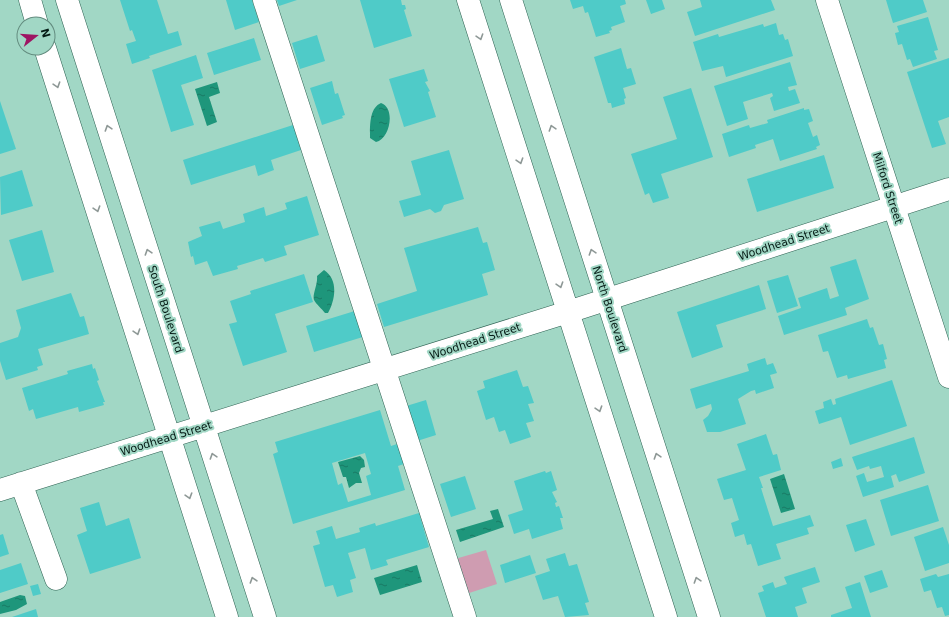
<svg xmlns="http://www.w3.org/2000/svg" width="949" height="617" viewBox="0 0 949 617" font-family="'DejaVu Sans',sans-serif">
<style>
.grass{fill:#cf9cb1}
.water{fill:url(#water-ripples)}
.building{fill:#4fcbc8;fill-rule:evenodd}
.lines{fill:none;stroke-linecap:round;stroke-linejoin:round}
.minor-casing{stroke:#2d6152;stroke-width:23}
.minor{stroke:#fff;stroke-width:22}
.oneway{stroke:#8e9896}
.labels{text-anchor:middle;stroke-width:4;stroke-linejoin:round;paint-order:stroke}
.street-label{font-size:11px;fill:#051b15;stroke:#a1d7c5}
</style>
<defs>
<pattern id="water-ripples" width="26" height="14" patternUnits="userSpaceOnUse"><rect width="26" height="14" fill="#1e967b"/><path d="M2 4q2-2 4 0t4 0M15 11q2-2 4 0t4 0" fill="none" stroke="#187a64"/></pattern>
</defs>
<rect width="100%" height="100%" fill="#a1d7c5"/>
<path class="grass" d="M486,550L497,584L466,594L455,559Z"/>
<path class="water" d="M217,82L220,93L209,97L217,122L207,126L195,89Z
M381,103C396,108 390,139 376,142L370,138C370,127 369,108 381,103Z
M324,270C339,280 335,300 328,313H325C322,309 316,304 314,300C312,295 318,284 317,276Z
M360,456L364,460L365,467L361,468L359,473L362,483H356L349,488L346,477H343L338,462Z
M784,474L795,509L781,513L770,479Z
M498,509L504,527L460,542L456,530L493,519L490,511Z
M417,565L422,582L380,595L374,578Z
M20,595L25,596L27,604L16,610L0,614V602Z"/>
<path class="building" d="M120,0H157L168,34L178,31L182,45L149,56L150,58L132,64L126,44L136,41L132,30L130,31Z
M226,0H252L259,22L235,30Z
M277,0H297L279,6Z
M360,0H401L402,5H405L406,9L404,10L412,36L374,48Z
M570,0H625L626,4L620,6L625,22L611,27L612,30L609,31L610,33L596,37L588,12L585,13L583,6L573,9Z
M646,0H662L665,9L651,14Z
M700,0H771L775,10L695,36L687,12L702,7Z
M886,0H923L927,12L893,23Z
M928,17L938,50L934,51L937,59L913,67L910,59L907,60L902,44L898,45L895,33L899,32L897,26Z
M776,23L779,35L783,34L785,40L788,39L793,56L726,77L723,66L702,71L693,42L718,34L719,37L763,24L764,27Z
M317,35L325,61L300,69L292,43Z
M254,38L261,60L214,75L207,53Z
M621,48L627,69L631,68L636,84L623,88L626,98L624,99L625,104L612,108L611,103H608L594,57Z
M196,55L203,78L181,85L194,125L171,132L152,70Z
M949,58V117L938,121L946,144L932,148L907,72Z
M790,62L797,85L788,87L789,91L795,89L800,103L774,111L770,98L773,96L772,93L743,102L748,119L727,126L714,86Z
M424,69L428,81L425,82L430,91L428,92L436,117L404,127L389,79Z
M332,81L335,94L338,93L345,115L342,116L343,118L322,125L310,88Z
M691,88L713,157L661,174L669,198L653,203L649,193L645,195L631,154L677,139L663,97Z
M0,101L16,149L0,154Z
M804,108V110L809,109L813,121L808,123L813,137L817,135L820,145L816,147L817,149L780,161L773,139L755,145L756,148L729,157L722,134L749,125L750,128L768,123L767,120Z
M293,125L301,150L271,160L274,170L258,176L255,165L191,185L183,160Z
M449,150L464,199L444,205L441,211L435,213L430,209L404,217L399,201L421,195L411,161Z
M824,155L834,188L757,212L747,179Z
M22,170L33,206L1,215L0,177Z
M307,196L319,235L284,246L287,255L265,262L263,258L237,266L238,269L213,276L207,261L195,265L193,256L191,257L188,242L202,236L199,227L220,221L223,229L245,222L243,214L264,207L266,216L287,209L285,203Z
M478,227L483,243L487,242L495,270L482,274L488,295L384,327L377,304L417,291L404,248Z
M42,230L54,272L22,281L9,240Z
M856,259L869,299L845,308L847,315L784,335L778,316L801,308L798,298L827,288L830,299L839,296L830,267Z
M304,274L313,302L275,314L287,352L243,366L229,324L237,322L230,301L251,294L250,291Z
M788,275L798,306L777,313L767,281Z
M759,285L766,309L716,325L723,347L692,358L677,312Z
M71,293L80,317L84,316L89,334L38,349L43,365L37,367L38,370L6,380L0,361V343L18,337L21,328L16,310Z
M358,310L366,336L314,352L306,326Z
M867,319L870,328L873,327L879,345L883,344L887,359L884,360L886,368L848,379L847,375L837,378L828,351L823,352L818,335Z
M765,358L767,365L773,363L777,373L770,375L774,388L756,394L755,390L751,391L738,399L746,424L720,432H707L703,420L708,416L712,409L711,404L696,409L690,389L749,371L747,364Z
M92,364L93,369L95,368L99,380L97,381L105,402H103L104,405L79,412L78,407L36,419L33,409L29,411L22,388L68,374L67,371Z
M517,370L523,387L528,386L534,403L528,404L534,421L526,423L531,437L510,444L505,430L499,432L494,417L486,420L477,391L485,388L483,381Z
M892,380L907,426L850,445L841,417L819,424L815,411L824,408L823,402L831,399L833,405L836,404L835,399Z
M426,400L436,435L417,441L403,407Z
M380,410L391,446L397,444L404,464L398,466L405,490L293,524L273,454L278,452L275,442ZM365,453L371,474L366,476L371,495L348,502L342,483L338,485L332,463Z
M766,434L773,455L777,454L781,470L759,477L763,488H761L773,526L810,515L814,526L807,528L809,534L776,544L781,559L758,566L751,544L747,545L744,534L735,537L731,523L739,520L732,498L724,500L717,479L746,470L737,444Z
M914,437L925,473L899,482L896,474L891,476L894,487L863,497L856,476L864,473L867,482L884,477L881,466L870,469L869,466L857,470L852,457Z
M841,458L843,466L833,469L831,462Z
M545,471L546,473L551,471L557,490L552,492L557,502L555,503L556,507L559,506L563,518H560L563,529L532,539L529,529L514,534L508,515L523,510L514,481Z
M465,476L476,509L451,517L440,484Z
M928,485L939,521L891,536L880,500Z
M99,502L106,526L129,518L141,558L90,574L77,535L87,531L80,508Z
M419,513L429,547L386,560L388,565L371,570L365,548L348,553L356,578L350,580L353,592L337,597L333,585L325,587L313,546L320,544L316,531L332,526L336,539L360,532L359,528L375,523L376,526Z
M866,519L875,545L855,552L846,525Z
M943,527L949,545V563L925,571L914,537Z
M3,534L9,554L0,557V535Z
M565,553L569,566L577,564L589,602L585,603L589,615L565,617L558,596L543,600L535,576L550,571L546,559Z
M530,555L536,573L505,583L500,565Z
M21,563L28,584L0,593V570Z
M815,567L820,582L802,588L807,603L795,607L798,617H766L758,593L764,591L762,586L773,582L775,588L787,584L784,577Z
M882,570L888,587L870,593L864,576Z
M936,574L938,577L949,574V615L945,616L942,607L937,608L931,590L924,592L920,579Z
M860,582L871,617H831V615L852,608L845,587Z
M38,584L41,594L33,596L30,586Z
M36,609L38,617H12Z"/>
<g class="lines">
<defs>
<path id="minor" d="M30,0L37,24
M67,0L265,617
M264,0L465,617
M468,0L666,617
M511,0L709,617
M827,0L949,377
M45,48L227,617
M21,483L56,579
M0,490L568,312L949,189"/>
</defs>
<use href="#minor" class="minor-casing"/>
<use href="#minor" class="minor"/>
</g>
<defs><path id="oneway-chevron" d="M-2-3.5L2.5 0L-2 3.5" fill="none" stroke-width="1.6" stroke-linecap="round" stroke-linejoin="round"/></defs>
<g class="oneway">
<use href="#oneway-chevron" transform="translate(480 37) rotate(72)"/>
<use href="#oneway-chevron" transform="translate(57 85) rotate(72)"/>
<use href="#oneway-chevron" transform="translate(108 128) rotate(-108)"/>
<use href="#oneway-chevron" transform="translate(552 128) rotate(-108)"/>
<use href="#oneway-chevron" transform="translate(520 161) rotate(72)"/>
<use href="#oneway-chevron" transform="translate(97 209) rotate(72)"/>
<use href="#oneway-chevron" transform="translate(148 252) rotate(-108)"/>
<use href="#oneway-chevron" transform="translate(592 252) rotate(-108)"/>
<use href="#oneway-chevron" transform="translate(560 285) rotate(72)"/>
<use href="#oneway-chevron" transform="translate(137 332) rotate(72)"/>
<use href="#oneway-chevron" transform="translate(599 409) rotate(72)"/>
<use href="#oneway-chevron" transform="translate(213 456) rotate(-108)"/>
<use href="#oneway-chevron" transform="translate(657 456) rotate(-108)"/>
<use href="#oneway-chevron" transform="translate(189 496) rotate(73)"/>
<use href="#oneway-chevron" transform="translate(253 580) rotate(-108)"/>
<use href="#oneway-chevron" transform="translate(697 580) rotate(-108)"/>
</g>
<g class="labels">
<g class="street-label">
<text transform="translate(888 188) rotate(72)" y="4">Milford Street</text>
<text transform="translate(784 242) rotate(-18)" y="4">Woodhead Street</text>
<text transform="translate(166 309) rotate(72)" y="4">South Boulevard</text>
<text transform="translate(610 309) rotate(72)" y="4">North Boulevard</text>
<text transform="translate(475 341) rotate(-18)" y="4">Woodhead Street</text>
<text transform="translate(166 438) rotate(-17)" y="4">Woodhead Street</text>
</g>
</g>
<g transform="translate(36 36) rotate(73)"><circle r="19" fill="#a1d7c5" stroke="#638c7f"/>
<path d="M0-3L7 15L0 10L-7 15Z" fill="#9e1563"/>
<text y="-6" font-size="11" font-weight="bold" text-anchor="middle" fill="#051b15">N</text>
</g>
</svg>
